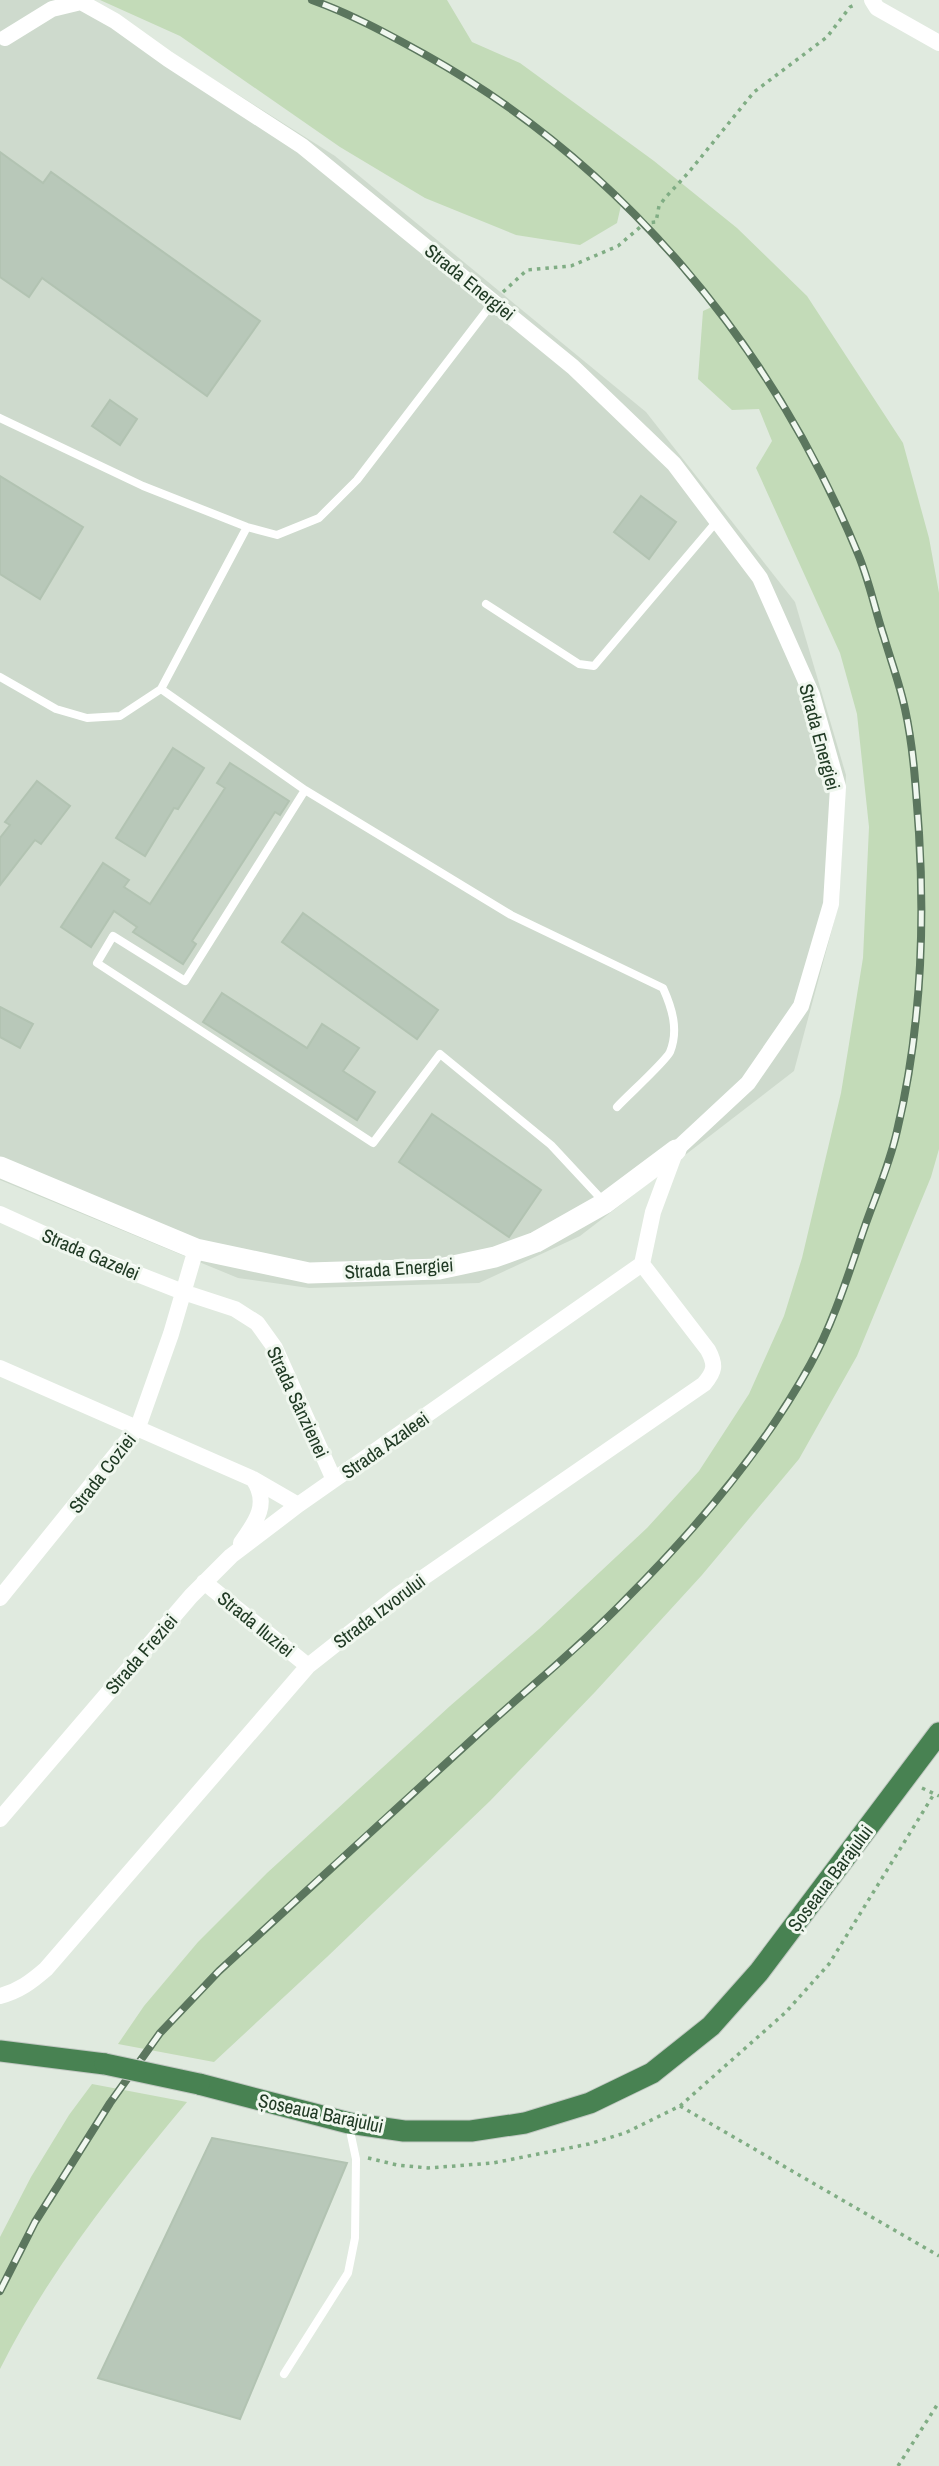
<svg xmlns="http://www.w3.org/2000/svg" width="939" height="2466" viewBox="0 0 939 2466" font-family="'Archivo Narrow',sans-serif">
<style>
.built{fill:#cedacd}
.green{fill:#c3dbb8}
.building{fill:#b8c8b9;stroke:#b2c3b2;stroke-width:2}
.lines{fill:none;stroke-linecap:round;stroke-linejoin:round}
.trunk-casing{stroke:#c1c8c2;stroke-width:23}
.path{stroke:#80ad84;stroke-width:3.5;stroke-dasharray:3.5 5;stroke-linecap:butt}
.service{stroke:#fff;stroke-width:8}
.minor{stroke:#fff;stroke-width:16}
.tertiary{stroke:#fff;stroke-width:21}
.trunk{stroke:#488252;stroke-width:21}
.rail-casing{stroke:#5b765e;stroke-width:8}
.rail{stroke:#f0f7ef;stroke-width:5;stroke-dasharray:16;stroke-linecap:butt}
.trunk-bridge-casing{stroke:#c1c8c2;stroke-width:23;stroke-linecap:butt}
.trunk-bridge{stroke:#488252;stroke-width:21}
.labels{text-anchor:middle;stroke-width:6;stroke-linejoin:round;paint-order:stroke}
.street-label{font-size:19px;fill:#203a24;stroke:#f0f7ef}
</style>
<rect width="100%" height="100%" fill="#e0eadf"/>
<path class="built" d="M0,0H88L335,156L646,412L795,602L846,775L839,903L794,1071L580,1236L479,1283L309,1288L238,1278L0,1180Z"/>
<path class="green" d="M100,0H447L472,42L520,63L654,161L737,228L807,296L903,443L929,538L939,593V1149L931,1177L857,1356L799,1459L702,1575L595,1692L490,1801L327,1957L214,2062L118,2044L144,2006L198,1942L267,1873L450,1706L539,1629L647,1528L699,1471L749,1394L784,1316L802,1258L841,1093L863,958L869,827L857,714L840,653L756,468L772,441L759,409L732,410L698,379L703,311L714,306L645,223L622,201L617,223L580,245L516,235L425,198L340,147L180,36Z
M92,2084L187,2102C117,2186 49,2271 0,2369V2237L31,2177L69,2115Z"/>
<path class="building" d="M0,152L43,183L51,172L260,321L207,396L42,278L29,297L0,277Z
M110,400L137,419L120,445L92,426Z
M0,476L83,527L40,599L0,574Z
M641,496L676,522L649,559L614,532Z
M173,748L204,768L178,809L174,808L145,856L116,838Z
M230,763L289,801L280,815L275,812L192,941L196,944L183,964L133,932L137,927L114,911L91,947L61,927L103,863L129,880L124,887L150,904L225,788L217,783Z
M37,781L70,806L41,844L35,840L0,885V838L10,825L5,822Z
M303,913L438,1010L417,1039L282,942Z
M222,993L307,1048L322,1024L359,1048L343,1071L375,1092L357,1120L203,1022Z
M0,1007L33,1024L20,1048L0,1037Z
M432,1114L541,1190L509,1237L399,1162Z
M212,2138L347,2163L240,2419L98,2378Z"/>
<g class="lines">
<defs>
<path id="trunk" d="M0,2051L105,2064
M199,2084L349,2123L404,2131H471L525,2123L590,2103L652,2073L711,2026L759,1972L939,1733"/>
</defs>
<use href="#trunk" class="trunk-casing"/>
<path class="path" d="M503,292L527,270L571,266L618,246L645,223L656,222L659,206L665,198L689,172L754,92L827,37L850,7L857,4
M922,1788L939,1796
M680,2106L939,2256
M368,2158L397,2165L428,2168L493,2163L589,2144L625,2133L680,2106L786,2012L829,1964L934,1794
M898,2466L939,2402"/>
<path class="service" d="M0,418L143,486L247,527L277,535L319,518L357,480L494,301
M486,604L579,664L594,666L717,521
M0,677L56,709L87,718L120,716L161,689L305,790L185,981L113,936L97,963L373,1143L440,1054L551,1145L605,1203
M161,689L247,527
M305,790L511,915L663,988C672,1008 679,1030 670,1052C665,1062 627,1096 617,1107
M284,2374L348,2273L355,2238L356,2159L349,2126"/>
<path class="minor" d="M872,0L877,8L939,43
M0,1214L99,1259L183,1292L235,1309L257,1323L275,1348L334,1480
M0,1368L253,1479L298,1505
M241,1543C256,1522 270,1503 253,1479
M204,1582L308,1666
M0,1598L138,1427L171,1334L196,1249
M0,1819L191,1596L231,1556L298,1505L642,1264L653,1212L676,1150L748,1083L801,1006L831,904L838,787L812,695L760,578L674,464L573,367L302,146L168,59L115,21L81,2L52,9L5,38
M0,1996C19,1991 31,1982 46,1969L308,1666L398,1595L704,1384C715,1371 716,1365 708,1350L642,1264"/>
<path class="tertiary" d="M0,1167L196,1249L309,1273L439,1269L495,1257L536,1242L605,1203L676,1150"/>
<use href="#trunk" class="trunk"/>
<defs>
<path id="rail" d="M0,2291L35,2222L110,2103L160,2033L219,1971C305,1892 391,1813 477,1735C526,1690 579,1648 625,1600C695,1530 762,1452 810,1365C834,1322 849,1272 865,1226C876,1195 890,1163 897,1131C920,1035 925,932 919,833C916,792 914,750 905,709C900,685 891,661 884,637C875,610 869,580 858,554C772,345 622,164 424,54C388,34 351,14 312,0"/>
</defs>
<use href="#rail" class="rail-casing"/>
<use href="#rail" class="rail"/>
<defs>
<path id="trunk-bridge" d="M105,2064L199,2084"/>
</defs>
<use href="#trunk-bridge" class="trunk-bridge-casing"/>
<use href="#trunk-bridge" class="trunk-bridge"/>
</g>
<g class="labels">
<g class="street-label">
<text transform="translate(470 282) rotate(39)" y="7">Strada Energiei</text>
<text transform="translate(820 737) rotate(75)" y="7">Strada Energiei</text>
<text transform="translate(91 1254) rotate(23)" y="7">Strada Gazelei</text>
<text transform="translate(399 1268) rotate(-4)" y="7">Strada Energiei</text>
<text transform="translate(298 1402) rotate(65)" y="7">Strada Sânzienei</text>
<text transform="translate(385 1445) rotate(-35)" y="7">Strada Azaleei</text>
<text transform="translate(102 1473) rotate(-52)" y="7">Strada Coziei</text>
<text transform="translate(379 1611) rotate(-37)" y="7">Strada Izvorului</text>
<text transform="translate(256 1624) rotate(39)" y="7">Strada Iluziei</text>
<text transform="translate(141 1654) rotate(-49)" y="7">Strada Freziei</text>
<text transform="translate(830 1878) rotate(-53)" y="7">Șoseaua Barajului</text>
<text transform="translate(321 2113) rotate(12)" y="7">Șoseaua Barajului</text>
</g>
</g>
</svg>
